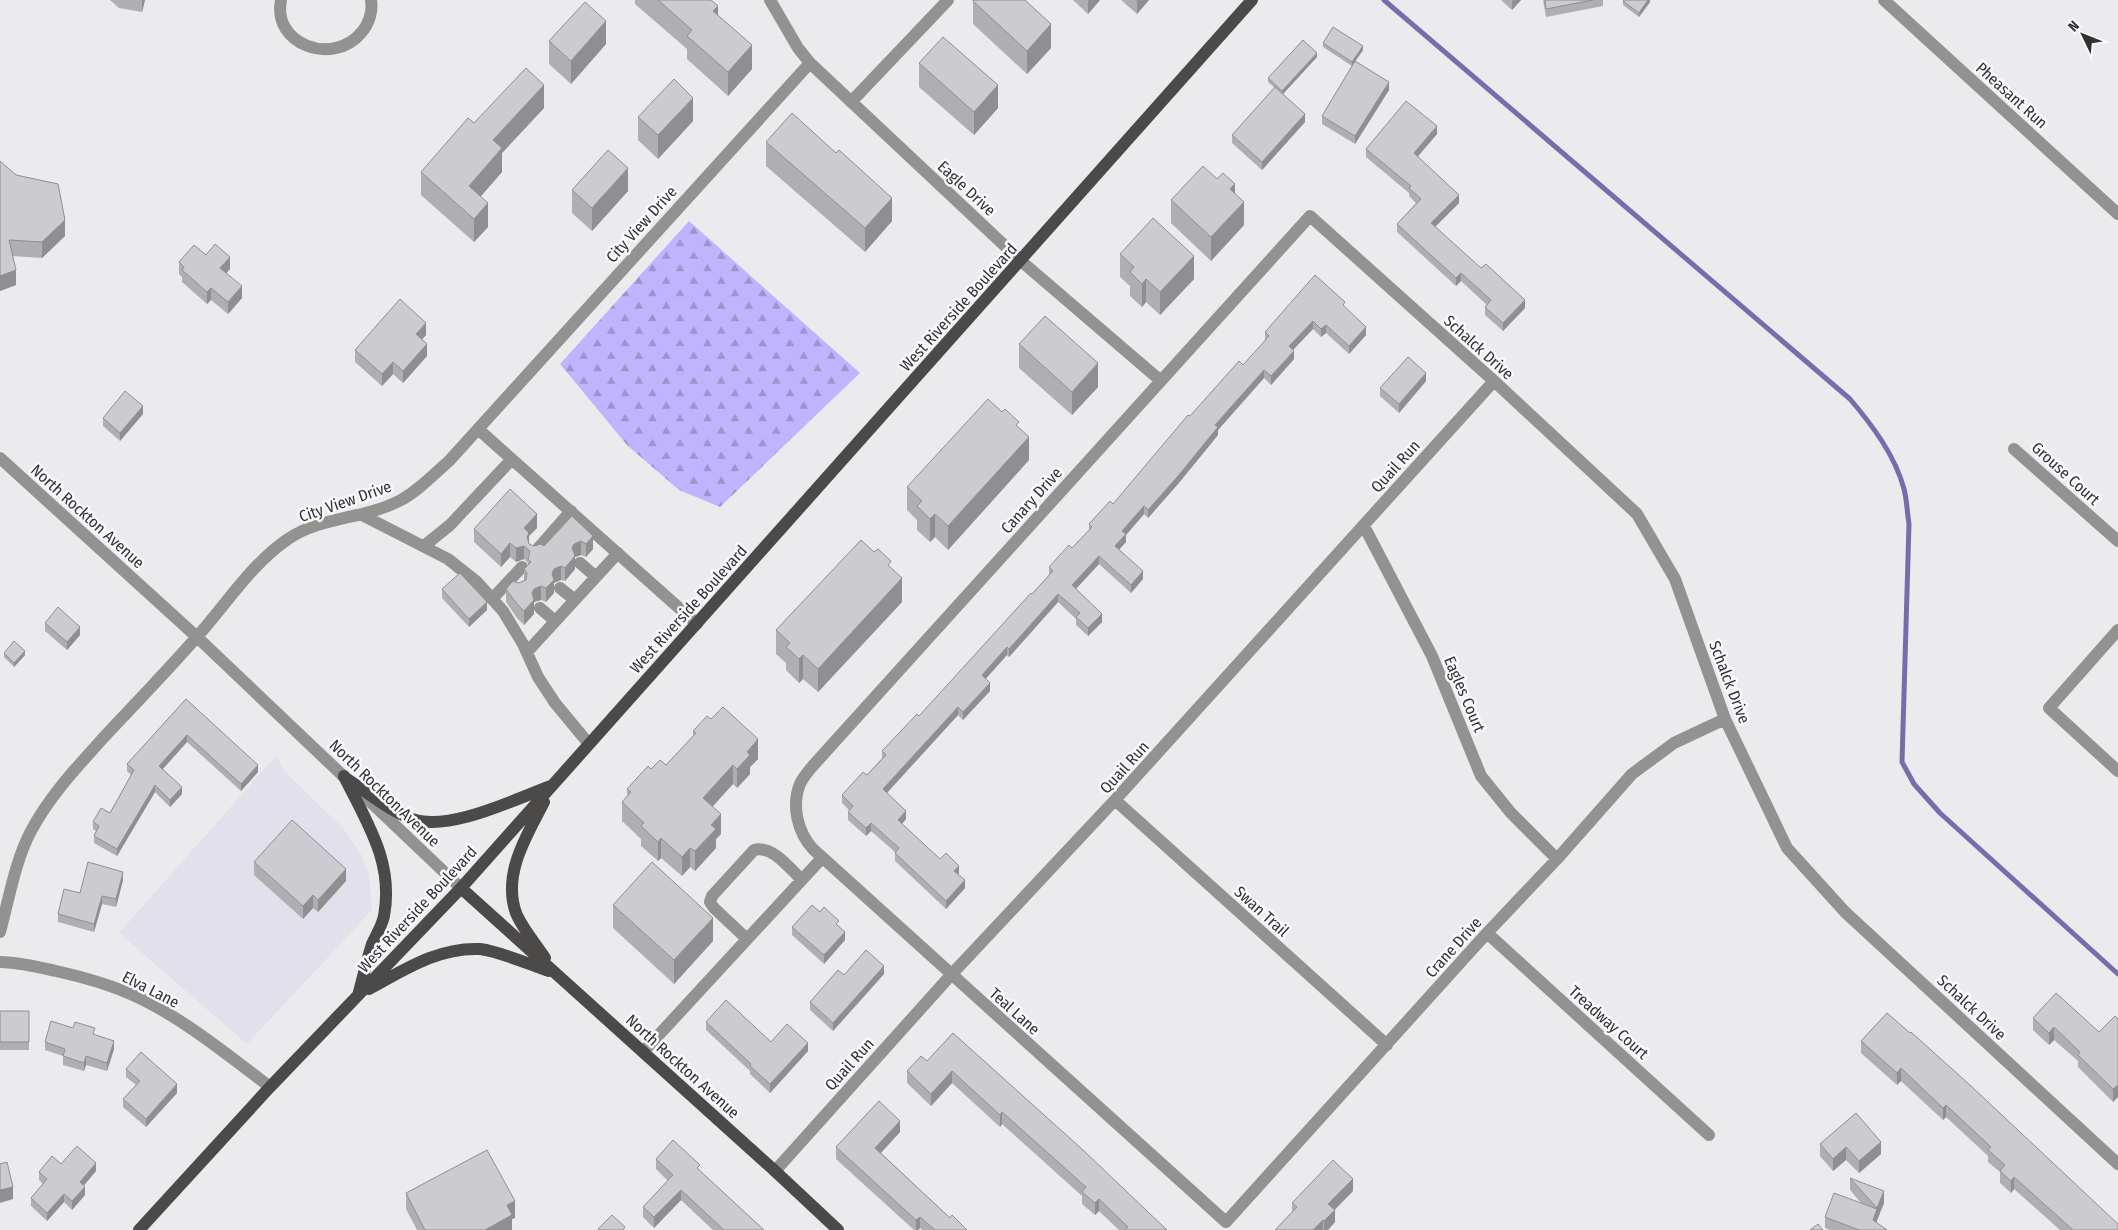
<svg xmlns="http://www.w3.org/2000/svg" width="2118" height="1230" viewBox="0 0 2118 1230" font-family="'Fira Sans Condensed',sans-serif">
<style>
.built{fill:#e1e0eb}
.forest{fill:url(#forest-firs)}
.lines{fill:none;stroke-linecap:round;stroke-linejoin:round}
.stream{stroke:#796caa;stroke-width:5}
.minor{stroke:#929291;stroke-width:12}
.major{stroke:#4b4a48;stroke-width:12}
.wall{fill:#afafb2}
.shaded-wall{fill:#8f8e91}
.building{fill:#cccbcf;stroke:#8f8e91}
.labels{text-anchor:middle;stroke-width:5;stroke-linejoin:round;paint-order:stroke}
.street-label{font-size:16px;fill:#323233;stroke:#f9f8fc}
</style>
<defs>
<pattern id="forest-firs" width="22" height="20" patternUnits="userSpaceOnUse" patternTransform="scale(1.25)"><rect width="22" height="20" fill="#c1b4fe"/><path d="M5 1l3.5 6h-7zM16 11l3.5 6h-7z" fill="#9d93ce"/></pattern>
</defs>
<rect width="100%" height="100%" fill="#ebebee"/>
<path class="built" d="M276,756L285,772L343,828L361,854L369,876L372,910L247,1044L119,933Z"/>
<path class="forest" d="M689,221L860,373L720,507L679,490L627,445L560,364Z"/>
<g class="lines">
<path class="stream" d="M1384,0L1850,399C1872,425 1895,455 1904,489C1907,500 1907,512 1909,524L1902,762L1914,784L1940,813L2118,974"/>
<path class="minor" d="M281,0C272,45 333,66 361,33C369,24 373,11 371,0
M770,0L798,48L810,63L1021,261L1161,381
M1884,0L2118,214
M851,102L948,0
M478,429L697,624
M2014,449L2118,541
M0,458L197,637L461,888
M362,515L448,559L477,582L503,611L523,644L538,677L555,703L589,744
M1364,526L1432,656L1481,776L1511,813L1557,859
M424,546L450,525L512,459
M535,552L571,511
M580,563L596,577
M560,588L575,600
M492,599L522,567
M540,608L555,621
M2118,630L2049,708L2118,771
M527,652L618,553
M1725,719L1674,743L1632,774L1557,859L1487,933L1226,1222L813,849C798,833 791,806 800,784C804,775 812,767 819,759L1310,216L1494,381L1637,514L1675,579L1725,719L1787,848L1845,912L2118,1164
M1115,800L1387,1045
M0,932C9,899 15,861 31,831C50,795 78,766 105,736C135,704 166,672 195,639C226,605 250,565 288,539C320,517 364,519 399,501C417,492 433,475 449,461L810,63
M1487,933L1709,1135
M747,939L714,908L710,902L712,896L754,850C773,845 789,868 802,880
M0,962C19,962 37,967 56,971C83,977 108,984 133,995C180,1016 228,1055 270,1087
M643,1052L822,858
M775,1171L951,975L1115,800L1494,381"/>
<path class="major" d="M344,776C367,823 394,862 384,916C382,926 376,935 372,944C367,960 363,977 359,992
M344,777C366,791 388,810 412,819C450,832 515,799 551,786
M544,802C527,835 502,874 516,913C522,928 536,944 545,958
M461,888L775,1171L838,1230
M369,989C404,970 438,947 480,949C499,951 530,965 549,971
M139,1230L270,1087L461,888L1252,0"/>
</g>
<path class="wall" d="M110,0H145L142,12L119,8Z
M635,0H711L718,15L752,69L728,96L687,59V49L635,4Z
M1073,0H1100L1088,14Z
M1121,0H1149L1137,14Z
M1501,0H1521L1512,10Z
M1543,0H1603V6L1546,17Z
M1650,0V2L1639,17L1623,5V1Z
M973,1L1051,48L1027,74L973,24Z
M549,41L606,44L571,84L549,64Z
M1323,43L1363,50L1355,61L1389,90L1355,144L1322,124V116L1352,66L1323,47Z
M1317,57L1283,94L1305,122L1262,170L1232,143V135L1275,88L1268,82V78Z
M919,63L998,108L974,135L919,87Z
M544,108L502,153V172L480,197L488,227L474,242L421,195V172L474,123Z
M638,117L693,121L658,159L638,140Z
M1437,134L1418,156L1459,203L1435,227L1525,308L1503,331L1485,315V307L1487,305L1461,281L1456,286L1397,232V224L1416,203L1409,196V193L1366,157V149Z
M766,142L892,221L865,252L766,166Z
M0,161L65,236L42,258L12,256L16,285L0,291Z
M1217,179L1235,193L1244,225L1211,261L1171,223V200Z
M572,190L628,191L592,231L572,213Z
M1120,254L1194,279L1160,315L1146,302L1142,307L1130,296V286L1120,277Z
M206,255L230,269L226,273L242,298L228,314L211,300L207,304L182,282V277L179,274V262Z
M1345,308L1366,335L1349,354L1326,333L1321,337L1313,329L1293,350L1294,359L1271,385L1264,378L1218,430V435L1178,484L1148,518L1144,514L1126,535V542L1119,549L1143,579L1131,593L1099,564L1076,589L1102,622L1088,636L1076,625V619L1058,602L1009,657L1007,655L986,678L990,691L963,720L958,715L887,793L906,819L902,824L940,859L959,874H958L965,888L946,909L895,861V852L871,831L866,836L848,820V812L849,810L842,803V795L867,775L882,758V751L919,716L1049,575V567L1072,548L1089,530V524L1113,504L1190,416L1243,365L1265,341V332Z
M426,335L422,339L427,356L403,383L393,374L382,386L355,362V350Z
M1019,344L1098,387L1072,415L1019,368Z
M1426,381L1399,413L1380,396V388Z
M143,414L120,441L103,426V418Z
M1019,427L1029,460L948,550L935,537L930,542L917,530V520L907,510V487Z
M572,516L593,549L586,557L581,555L575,557V569L565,581L561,580L554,583V593L546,602L541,600L534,602V614L524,625L517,618L506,602V589L524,581V569L528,565V563L524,559L516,562L510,557L501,567L474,542V529L537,528L529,536V544L534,546H544Z
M891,568L902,602L818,692L803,679L799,683L786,670V663L776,654V630Z
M442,589L487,610L469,627L442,598Z
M45,623L80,635L67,650L45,631Z
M4,653L25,655L14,667L4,657Z
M186,699L258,772L241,791L187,742L163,769L182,794L170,807L155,792L117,856L94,843V836L96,831L93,829V822L110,813L131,775L127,771V764Z
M693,731L758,759L750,767V774L737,788L733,784L712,807L721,834L716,839V848L695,871L690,867L682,876L661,858L658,861L641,846V839L622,821V802L627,796V789L651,769L666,765L693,736Z
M254,862L346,881L318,912L313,908L303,919L254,875Z
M123,880L116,907L102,904L94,932L58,922V914L80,893Z
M613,905L713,941L674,984L613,928Z
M820,912L839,926L845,940L824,964L792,935V927Z
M884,974L833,1031L810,1010V1002L844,975Z
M0,1011H29V1050H0Z
M1887,1013L2118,1230H2060L2014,1189L2011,1193L2000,1183V1172L1988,1162V1156L1946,1117L1943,1120L1901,1081L1897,1085L1861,1053V1041Z
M2033,1018L2099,1032L2118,1019L2113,1102L2078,1067V1061L2054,1040L2049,1045L2033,1030Z
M706,1022L771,1042L808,1051L770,1093L750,1074V1071L706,1030Z
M953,1033L1167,1230H1119L1099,1211L1095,1215L1082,1204V1196L1002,1124L1000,1127L952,1083L931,1106L907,1083V1071L927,1061Z
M95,1035L114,1049L107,1071L86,1065L84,1071L63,1065V1056L45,1050V1042Z
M126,1069L177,1093L146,1127L123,1107V1099L136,1085L126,1077Z
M1856,1113L1881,1154L1859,1173L1846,1160L1833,1171L1820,1156V1144Z
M900,1132L881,1153L950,1218L967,1230H922L920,1228L918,1230H914L836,1159V1147Z
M656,1159L700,1171L764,1230H713L681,1200L654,1228L643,1217V1207L668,1181L656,1169Z
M61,1164L96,1171L84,1185L85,1195L72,1210L64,1202L47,1221L31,1206V1198L43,1184L39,1180V1172Z
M1850,1178L1884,1203L1876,1223L1887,1230H1830L1825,1228V1217L1862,1204L1850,1190Z
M1353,1191L1335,1210V1222L1328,1230H1275L1292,1212V1203Z
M406,1193L515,1218L512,1219V1230H417L406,1209Z"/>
<path class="shaded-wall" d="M142,0H145L142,12Z
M1088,0H1100L1088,14Z
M1137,0H1149L1137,14Z
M1514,0H1521L1512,10V1Z
M1648,0H1650V2L1639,17V13Z
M718,6V29L713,11Z
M606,21V44L571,84V61Z
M1051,24V48L1027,74V51Z
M752,45V69L728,96V72Z
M1363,46V50L1352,66V62Z
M1317,53V57L1282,95V91Z
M1389,82V90L1355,144V136Z
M544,85V108L502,153V172L469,210V186L493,140Z
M998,85V108L974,135V112Z
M693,98V121L658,159V135Z
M1305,114V122L1262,170V162Z
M1437,126V134L1414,161V153Z
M628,168V191L592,231V208Z
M1235,184V207L1230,189Z
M1459,195V203L1431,231V223Z
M892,198V221L865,252V228Z
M1244,202V225L1211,261V237Z
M488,203V227L474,242V219Z
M65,220V236L42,258V242Z
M1194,256V279L1160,315V292Z
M230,257V269L220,280V268Z
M16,270V285L0,291V276Z
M1461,273V281L1456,286V278Z
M1146,279V302L1142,307V284Z
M242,286V298L228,314V302Z
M211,288V300L207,304V292Z
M1525,300V308L1503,331V323Z
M1313,321V329L1289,354V346Z
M426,323V335L416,346V334Z
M1326,325V333L1321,337V329Z
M1366,327V335L1349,354V346Z
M427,344V356L403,383V371Z
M1294,351V359L1271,385V376Z
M393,362V374L382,386V374Z
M1098,363V387L1072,415V392Z
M1264,370V378L1218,430V435L1178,484L1148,518V510L1215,425Z
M1426,373V381L1399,413V404Z
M143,406V414L120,441V433Z
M1029,437V460L948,550V526Z
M1144,506V514L1126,535V542L1115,554V546L1122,531Z
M537,514V528L529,536V547L524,528Z
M935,514V537L930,542V519Z
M593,536V549L586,557V544Z
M581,541V555L575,557V569L565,581V568L572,548L574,544Z
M510,543V557L501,567V554Z
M524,546V559L516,562V548Z
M1099,556V564L1072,593V585Z
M561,566V580L554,583V593L546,602V588L554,569Z
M1143,571V579L1131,593V585Z
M902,578V602L818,692V669Z
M541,586V600L534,602V614L524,625V611L532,593L534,589Z
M1058,594V602L1009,657V649Z
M487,602V610L469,627V619Z
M1102,614V622L1088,636V628Z
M80,627V635L67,650V642Z
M1007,647V655L982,683V675Z
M25,651V655L14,667V663Z
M803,655V679L799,683V659Z
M990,683V691L963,720V712Z
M958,707V715L883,797V789Z
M187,735V742L159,773V766Z
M758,739V759L750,767V774L737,788V769L747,752Z
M258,765V772L241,791V784Z
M733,765V784L703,817V798Z
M155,785V792L117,856V849Z
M182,787V794L170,807V800Z
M906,811V819L898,828V820Z
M721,814V834L716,839V848L695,871V851L711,825Z
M871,823V831L866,836V828Z
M661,838V858L658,861V842Z
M690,848V867L682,876V857Z
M959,866V874L954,879V871Z
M346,869V881L318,912V900Z
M123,872V880L116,907V899Z
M965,880V888L946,909V901Z
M313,895V908L303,919V906Z
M102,896V904L94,932V924Z
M713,918V941L674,984V960Z
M845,932V940L824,964V955Z
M884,966V974L833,1031V1023Z
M2054,1027V1040L2049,1045V1033Z
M114,1041V1049L107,1071V1063Z
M808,1043V1051L770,1093V1084Z
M86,1056V1065L84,1071V1063Z
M1901,1068V1081L1897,1085V1073Z
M952,1071V1083L931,1106V1094Z
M177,1084V1093L146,1127V1119Z
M2118,1085V1097L2113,1102V1089Z
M1946,1105V1117L1943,1120V1108Z
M1002,1112V1124L1000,1127V1115Z
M900,1121V1132L875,1159V1148Z
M1881,1142V1154L1859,1173V1161Z
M1846,1147V1160L1833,1171V1159Z
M96,1163V1171L80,1190V1182Z
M2014,1177V1189L2011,1193V1181Z
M1353,1179V1191L1328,1216V1204Z
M13,1187V1199L0,1203V1190Z
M85,1187V1195L72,1210V1201Z
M681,1190V1200L654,1228V1217Z
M1884,1191V1203L1877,1220V1208Z
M64,1194V1202L47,1221V1213Z
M1099,1199V1211L1095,1215V1203Z
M515,1201V1218L512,1219V1230H485L507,1205Z
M1877,1209V1221L1873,1230V1220Z
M1335,1210V1222L1328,1230H1324V1221Z
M920,1217V1228L918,1230H916V1220Z
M1323,1220V1230H1313Z"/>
<path class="building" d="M658,0H711L718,6L713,11L752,45L728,72L687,36L692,30Z
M973,0H1025L1051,24L1027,51L973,1Z
M1545,0H1593L1546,9Z
M1624,0H1648L1639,13L1623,1Z
M585,2L606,21L571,61L549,41Z
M1333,27L1363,46L1352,62L1323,43Z
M943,37L998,85L974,112L919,63Z
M1303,40L1317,53L1282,91L1268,78Z
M1355,61L1389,82L1355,136L1322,116Z
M526,68L544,85L493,140L502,148L469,186L488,203L474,219L421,172L468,118L474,123Z
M674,79L693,98L658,135L638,117Z
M1275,87L1305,114L1262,162L1232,135Z
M1406,101L1437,126L1414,153L1459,195L1431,223L1481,268L1486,264L1525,300L1503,323L1485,307L1491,300L1461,273L1456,278L1397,224L1421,199L1409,188L1411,186L1366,149Z
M792,113L836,153L839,150L892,198L865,228L766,142Z
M608,150L628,168L592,208L572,190Z
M0,161L16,175L58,184L65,220L42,242L9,240L16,270L0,276Z
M1203,166L1217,179L1223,173L1235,184L1230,189L1244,202L1211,237L1171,200Z
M1153,218L1194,256L1160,292L1146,279L1142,284L1130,272L1134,267L1120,254Z
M215,244L230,257L220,268L242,286L228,302L211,288L207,292L182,270L184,267L179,262L194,245L206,255Z
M1315,275L1345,302L1343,305L1366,327L1349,346L1326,325L1321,329L1313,321L1289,346L1294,351L1271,376L1264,370L1215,425L1218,427L1178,476L1148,510L1144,506L1122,531L1126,534L1115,546L1143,571L1131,585L1099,556L1072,585L1102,614L1088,628L1076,617L1080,613L1058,594L1009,649L1007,647L982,675L990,683L963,712L958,707L883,789L906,811L898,820L940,859L946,853L959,866L954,871L965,880L946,901L895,853L899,848L871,823L866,828L848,812L853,806L842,795L863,772L867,775L886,755L882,751L917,714L919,716L1031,593L1032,594L1053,571L1049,567L1069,545L1072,548L1092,527L1089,524L1110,501L1113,504L1188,415L1190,416L1239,361L1243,365L1269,336L1265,332Z
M400,299L426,323L416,334L427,344L403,371L393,362L382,374L355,350Z
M1045,316L1098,363L1072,392L1019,344Z
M1408,357L1426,373L1399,404L1380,388Z
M125,391L143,406L120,433L103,418Z
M988,399L1002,412L1005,409L1019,422L1016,425L1029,437L948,526L935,514L930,519L917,506L922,501L907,487Z
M510,489L537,514L524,528L529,533L527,537L529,544L534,546L541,544L544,546L572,516L593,536L586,544L581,541L574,544L572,548L575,556L565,568L561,566L554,569L552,574L554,580L546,588L541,586L534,589L532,593L534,600L524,611L517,604L506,589L513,581L518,583L526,580L527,573L524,569L531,562L528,559L530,551L524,546L516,548L510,543L501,554L474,529Z
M861,540L874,552L878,549L891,561L888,565L902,578L818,669L803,655L799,659L786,647L790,643L776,630Z
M460,573L487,602L469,619L442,589Z
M58,607L80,627L67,642L45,623Z
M14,641L25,651L14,663L4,653Z
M186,699L258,765L241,784L187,735L159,766L182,787L170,800L155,785L117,849L94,836L99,826L93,822L101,808L110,813L134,770L127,764Z
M723,707L758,739L747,752L750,755L737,769L733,765L703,798L721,814L711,825L716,829L695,851L690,848L682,857L661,838L658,842L641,826L644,823L622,802L631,792L627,789L648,766L651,769L660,760L666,765L696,733L693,731L707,716L711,719Z
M292,820L346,869L318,900L313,895L303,906L254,862Z
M88,862L123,872L116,899L102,896L94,924L58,914L64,889L80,893Z
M652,862L713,918L674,960L613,905Z
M812,905L820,912L824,907L839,921L836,924L845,932L824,955L792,927Z
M866,950L884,966L833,1023L810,1002L838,970L844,975Z
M2056,993L2099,1032L2115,1016L2118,1019V1085L2113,1089L2078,1055L2080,1052L2054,1027L2049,1033L2033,1018Z
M726,1000L771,1042L787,1024L808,1043L770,1084L750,1066L751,1064L706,1022Z
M0,1011H29V1042H0Z
M1887,1013L1910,1033L1911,1032L1971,1086L2118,1224V1230H2072V1229L2014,1177L2011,1181L2000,1171L2005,1165L1988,1150L1991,1147L1946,1105L1943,1108L1901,1068L1897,1073L1861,1041Z
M51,1021L73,1028L75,1022L95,1028L93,1034L114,1041L107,1063L86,1056L84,1063L63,1056L65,1049L45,1042Z
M953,1033L1083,1150L1167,1230H1125L1128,1227L1099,1199L1095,1203L1082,1192L1086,1187L1002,1112L1000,1115L952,1071L931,1094L907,1071L921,1056L927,1061Z
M141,1052L177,1084L146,1119L123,1099L140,1081L126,1069Z
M879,1101L900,1121L875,1148L950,1218L952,1215L967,1230H935L920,1217L916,1220L836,1147Z
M1856,1113L1881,1142L1859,1161L1846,1147L1833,1159L1820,1144Z
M673,1140L700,1165L697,1168L764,1230H724L681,1190L654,1217L643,1207L673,1175L656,1159Z
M77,1146L96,1163L80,1182L85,1187L72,1201L64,1194L47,1213L31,1198L47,1179L39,1172L52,1156L61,1164Z
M487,1150L515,1201L507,1205L512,1215L485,1230H425L406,1193Z
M1333,1160L1353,1179L1328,1204L1335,1210L1324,1221L1323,1220L1313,1230H1275L1297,1207L1292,1203Z
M7,1162L13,1187L0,1190V1164Z
M1850,1178L1884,1191L1877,1208Z
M1834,1193L1877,1209L1873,1220L1887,1230H1859L1825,1217Z
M612,1215L625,1227L623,1230H599L598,1229Z
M1818,1224L1823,1230H1810Z"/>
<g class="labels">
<g class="street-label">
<text transform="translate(2012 95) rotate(42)" y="6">Pheasant Run</text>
<text transform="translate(967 188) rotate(43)" y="6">Eagle Drive</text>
<text transform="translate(641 224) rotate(-48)" y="6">City View Drive</text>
<text transform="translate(958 307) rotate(-48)" y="6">West Riverside Boulevard</text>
<text transform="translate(1479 347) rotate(42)" y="6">Schalck Drive</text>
<text transform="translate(1395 466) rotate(-48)" y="6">Quail Run</text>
<text transform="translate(2066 473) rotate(42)" y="6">Grouse Court</text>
<text transform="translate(1031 500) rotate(-48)" y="6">Canary Drive</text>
<text transform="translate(345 501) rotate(-19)" y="6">City View Drive</text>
<text transform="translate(88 516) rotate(42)" y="6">North Rockton Avenue</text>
<text transform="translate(688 609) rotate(-48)" y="6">West Riverside Boulevard</text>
<text transform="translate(1730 682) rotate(69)" y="6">Schalck Drive</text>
<text transform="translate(1465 694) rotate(67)" y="6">Eagles Court</text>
<text transform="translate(1124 767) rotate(-48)" y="6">Quail Run</text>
<text transform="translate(385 793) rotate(44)" y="6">North Rockton Avenue</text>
<text transform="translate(417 909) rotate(-47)" y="6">West Riverside Boulevard</text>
<text transform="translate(1262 911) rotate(42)" y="6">Swan Trail</text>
<text transform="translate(1453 947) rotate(-48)" y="6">Crane Drive</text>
<text transform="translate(151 989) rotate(27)" y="6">Elva Lane</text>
<text transform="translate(1972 1007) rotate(43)" y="6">Schalck Drive</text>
<text transform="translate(1015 1011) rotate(42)" y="6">Teal Lane</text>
<text transform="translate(1609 1022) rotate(42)" y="6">Treadway Court</text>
<text transform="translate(849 1064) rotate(-48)" y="6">Quail Run</text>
<text transform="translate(683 1066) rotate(42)" y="6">North Rockton Avenue</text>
</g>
</g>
<g transform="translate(2083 35) rotate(313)" stroke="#f9f8fc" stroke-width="4" paint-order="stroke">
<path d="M0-4L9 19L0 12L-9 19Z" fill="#323233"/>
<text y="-8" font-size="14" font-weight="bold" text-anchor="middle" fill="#323233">N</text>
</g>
</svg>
